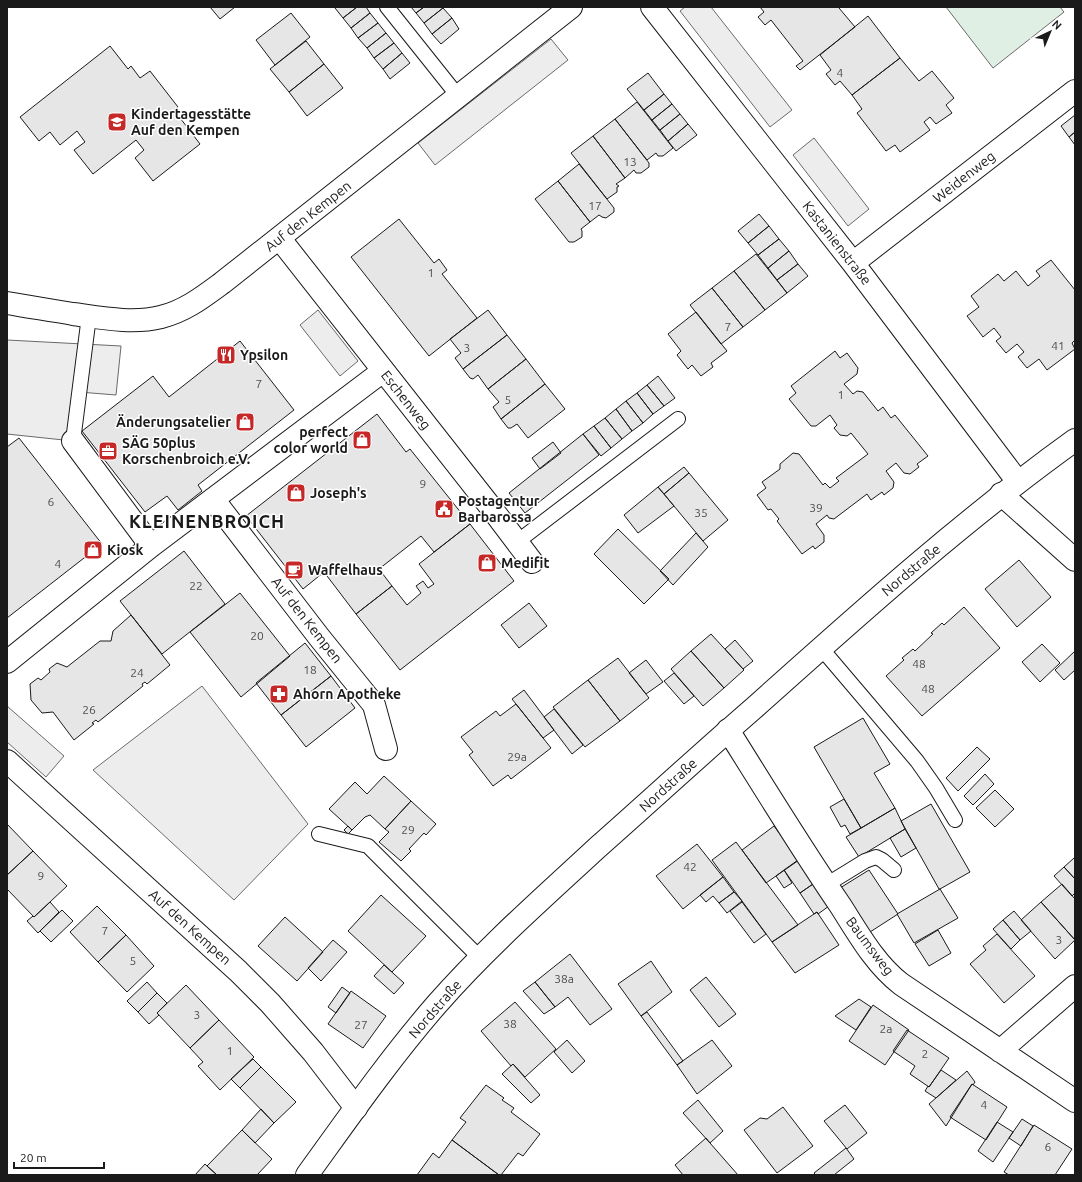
<svg xmlns="http://www.w3.org/2000/svg" width="1082" height="1182" viewBox="0 0 1082 1182" font-family="Ubuntu,sans-serif">
<style>
.green{fill:#e0efe3;stroke:#6a6a6a}
.parking{fill:#ededed;stroke:#6a6a6a}
.building{fill:#e6e6e6;stroke:#1a1a1a}
.lines{fill:none;stroke-linecap:round;stroke-linejoin:round}
.lane-casing{stroke:#1a1a1a;stroke-width:16}
.street-casing{stroke:#1a1a1a;stroke-width:24}
.secondary-casing{stroke:#1a1a1a;stroke-width:24}
.lane{stroke:#fff;stroke-width:14}
.street{stroke:#fff;stroke-width:22}
.secondary{stroke:#fff;stroke-width:22}
.labels{text-anchor:middle;stroke-width:3;stroke-linejoin:round;paint-order:stroke}
.number-label{font-size:12px;fill:#4d4d4d}
.poi-label{font-size:14px;font-weight:bold;fill:#1a1a1a;stroke:#fff;text-anchor:start}
.street-label{font-size:14px;fill:#1a1a1a;stroke:#fff}
.district-label{font-size:18px;font-weight:bold;letter-spacing:1px;fill:#1a1a1a;stroke:#fff}
</style>
<rect width="100%" height="100%" fill="#fff"/>
<path class="green" d="M946,7H1060L1064,12L993,68Z"/>
<path class="parking" d="M685,7H711L792,110L770,127L680,11Z
M551,39L568,60L435,165L418,143Z
M814,138L869,209L848,226L793,155Z
M318,310L358,361L340,376L300,325Z
M7,340L121,346L116,395L79,392L73,441L7,434Z
M202,686L308,824L234,900L93,770Z
M7,706L64,756L46,777L7,742Z"/>
<path class="building" d="M210,7H235L220,19Z
M336,7H357L343,18L335,8Z
M357,7H366L370,13L351,28L343,18Z
M411,7H424L416,13Z
M424,7H443V8L424,23L416,13Z
M760,7H841L839,8L855,27L800,70L796,66L803,61L771,20L765,25L758,17L764,12Z
M443,8L452,18L432,34L424,23Z
M291,13L310,37L275,65L256,40Z
M370,13L378,23L358,38L351,28Z
M868,16L900,58L852,95L840,81L835,85L826,74L831,70L820,55Z
M452,18L459,29L441,44L432,34Z
M378,23L386,33L367,48L358,38Z
M386,33L394,43L374,58L367,48Z
M306,41L324,64L289,92L270,69Z
M394,43L402,53L383,69L374,58Z
M110,46L128,69L131,66L140,78L150,71L178,107L174,110L200,144L153,181L135,158L144,150L136,140L93,174L74,150L85,142L77,131L60,145L50,132L39,141L20,117Z
M402,53L410,63L390,79L383,69Z
M900,58L919,81L932,71L954,98L946,105L952,113L936,124L930,117L924,122L930,130L900,152L895,145L886,151L857,113L862,109L852,95Z
M324,64L343,88L307,116L289,92Z
M648,73L664,94L644,110L627,89Z
M664,94L672,104L652,120L644,110Z
M637,102L673,148L663,156H658L656,153L647,160L615,119Z
M672,104L680,114L660,130L652,120Z
M680,114L688,124L668,141L660,130Z
M1075,115V132L1069,137L1061,126Z
M615,119L649,163V167L641,173H636L634,170L625,178L593,136Z
M688,124L697,135L676,151L668,141Z
M1075,132V145L1069,137Z
M593,136L625,178L616,184L619,186L617,187V192L607,199L571,153Z
M579,164L614,208V212L606,218L602,217L599,215L590,222L558,181Z
M558,181L590,222L581,229L582,231V237L574,242H569L535,199Z
M759,214L769,226L748,243L738,231Z
M399,219L434,263L439,259L447,270L442,274L477,318L429,356L351,257Z
M769,226L779,239L758,255L748,243Z
M779,239L789,251L768,268L758,255Z
M789,251L798,264L777,280L768,268Z
M756,254L787,293L765,310L734,271Z
M1051,260L1075,290V340L1072,343L1075,349L1047,370L1039,359L1027,368L1018,357L1024,352L1017,344L1006,353L996,341L1001,337L994,328L983,337L967,316L979,307L971,296L998,274L1004,281L1016,271L1028,286L1040,276L1036,271Z
M798,264L808,276L787,293L777,280Z
M734,271L765,310L743,327L712,288Z
M712,288L743,327L721,344L690,305Z
M488,310L507,335L463,369L455,358L461,353L450,339Z
M696,312L727,351L711,363L713,367L701,376L692,365L688,369L677,355L681,351L668,334Z
M507,335L526,359L488,389L478,375L473,379L470,378L463,369Z
M240,341L294,410L198,485L202,491L178,510L167,496L145,512L82,431L153,376L169,397Z
M835,351L840,358L847,353L858,368L857,374L844,384L853,394L857,391L863,392L878,411L883,407L891,418L895,415L928,456L917,464L919,467L910,474L904,473L896,463L886,471L894,482L893,488L884,495L882,492L871,500L867,494L834,519L829,518L827,515L816,524L824,535V542L815,549L813,546L802,554L777,521L779,519L771,509L768,510L757,495L766,488L762,482L780,469V464L793,453L799,454L823,485L825,483L830,488L839,481L836,478L868,454L851,433L847,436L840,435L834,428L837,425L830,415L816,426H811L789,399L796,393L791,386Z
M526,359L545,384L501,419L493,407L499,402L488,389Z
M658,376L675,398L664,406L647,385Z
M545,384L565,409L528,438L517,424L511,428H508L501,419Z
M647,385L664,406L653,414L637,393Z
M637,393L653,414L643,423L626,401Z
M626,401L643,423L632,431L616,409Z
M616,409L632,431L622,439L605,418Z
M377,414L406,452L410,449L470,524L434,552L421,536L379,569L392,586L356,614L324,572L303,589L246,516Z
M605,418L622,439L611,448L594,426Z
M594,426L611,448L601,456L583,434Z
M583,434L599,455L525,513L509,493Z
M19,438L102,544L7,618V447Z
M553,442L561,453L540,469L532,458Z
M684,467L689,473L664,494L658,487Z
M689,473L728,520L703,541L664,494Z
M658,487L674,506L638,533L624,515Z
M470,524L514,581L400,670L356,614L392,586L407,605L421,593L416,586L423,581L428,588L434,584L419,564Z
M618,529L669,579L644,604L594,554Z
M696,533L708,547L673,585L660,571Z
M184,551L225,604L162,654L120,601Z
M1019,560L1051,597L1017,627L985,589Z
M240,593L290,656L241,697L190,632Z
M529,603L547,626L519,648L501,625Z
M964,607L1000,648L922,716L886,676L904,660L902,658L913,649L915,651L933,634L931,633L942,623L944,625Z
M131,615L170,665L147,684L145,682L142,684L143,686L98,722L96,720L92,723L94,724L74,740L53,712L42,713L31,700L30,684L38,678L41,680L50,672L49,669L57,663L67,667L100,641H111L113,631Z
M711,634L744,670L724,688L691,651Z
M735,640L753,661L743,669L725,649Z
M305,643L331,676L281,715L256,683Z
M1042,644L1060,663L1040,682L1022,662Z
M691,651L724,688L703,706L671,669Z
M1075,651V670L1064,680L1055,670Z
M618,658L649,698L620,721L588,680Z
M646,660L663,682L646,694L629,673Z
M674,673L694,696L684,704L664,681Z
M331,676L355,708L306,747L281,715Z
M588,680L620,721L585,747L553,707Z
M524,690L554,730L543,738L512,699Z
M516,704L551,748L511,779L508,775L493,786L469,755L473,752L461,737L496,711L500,716Z
M554,709L583,745L572,754L544,717Z
M863,718L890,764L874,773L895,808L861,828L814,747Z
M977,747L990,759L958,791L946,778Z
M985,774L994,784L973,805L964,796Z
M384,776L411,801L385,829L370,815L365,817L352,830L329,809L355,782L367,794Z
M995,790L1014,809L995,827L976,808Z
M844,799L861,828L850,834L845,825L841,827L830,807Z
M411,801L436,824L426,835L424,833L409,849L411,851L401,861L379,842L389,832L385,829Z
M931,804L970,872L940,889H939L901,821Z
M895,808L905,829L859,857L846,837Z
M7,824L33,851L7,875Z
M348,826L352,830L348,834L344,830Z
M774,826L799,860L766,883L742,850Z
M905,829L916,848L901,857L890,838Z
M736,842L798,925L772,942L712,860Z
M697,844L723,877L683,909L656,876Z
M33,851L67,886L34,917L7,889V875Z
M1074,858H1075V879L1064,867Z
M798,860L813,884L800,893L784,870Z
M1064,867L1075,879V893L1072,896L1054,876Z
M784,870L792,883L784,888L776,876Z
M869,870L898,914L870,932L840,888Z
M723,877L734,892L719,903L713,896L706,902L700,895Z
M813,884L829,906L818,914L817,912L814,914L800,893Z
M1062,884L1075,899V940L1041,902Z
M940,889L958,918L914,943L897,914Z
M734,892L742,901L727,913L719,903Z
M381,895L426,936L392,972L348,931Z
M50,902L59,912L38,933L27,921L33,916L34,917Z
M742,902L766,934L754,943L730,911Z
M1041,902L1075,940L1055,959L1021,920Z
M97,906L126,935L98,962L70,932Z
M62,910L73,921L51,942L40,931Z
M1014,911L1031,931L1020,940L1003,920Z
M817,912L839,945L795,973L772,942Z
M285,917L323,952L297,981L258,946Z
M1003,920L1020,940L1011,949L993,929Z
M938,930L951,953L929,966L915,944Z
M997,934L1035,976L1004,1003L970,964L986,950L983,946Z
M126,935L154,966L127,992L98,962Z
M333,940L347,952L321,981L308,968Z
M570,954L612,1009L590,1025L568,997L555,1007L535,982Z
M651,961L672,992L641,1016L618,984Z
M384,965L404,983L394,994L374,976Z
M706,977L736,1014L719,1027L690,990Z
M147,982L157,993L138,1012L127,1001Z
M535,982L555,1007L544,1014L523,991Z
M186,985L219,1020L190,1048L157,1013Z
M342,987L350,993L336,1013L328,1007Z
M351,991L386,1016L363,1048L328,1024Z
M157,993L167,1003L157,1013L159,1015L149,1024L138,1012Z
M859,999L871,1007L856,1030L835,1016Z
M515,1002L556,1049L525,1077L513,1064L511,1066L481,1031Z
M873,1005L909,1030L885,1065L849,1041Z
M647,1012L683,1061L677,1065L641,1016Z
M219,1020L254,1057L220,1090L198,1066L203,1062L190,1048Z
M907,1030L949,1058L929,1087L910,1074L915,1066L893,1051Z
M567,1040L585,1061L572,1073L554,1052Z
M712,1040L732,1066L697,1094L677,1065Z
M253,1059L261,1067L240,1088L231,1079Z
M513,1064L540,1095L531,1103L502,1074Z
M261,1067L296,1102L274,1123L240,1088Z
M941,1070L956,1080L936,1098L925,1091L928,1086L929,1087Z
M967,1071L975,1082L973,1085L972,1084L946,1126L929,1104Z
M972,1084L1007,1107L986,1140L950,1117Z
M486,1085L504,1098L502,1100L514,1108L511,1112L540,1134L523,1156L518,1153L501,1175H499L452,1140L466,1122L460,1118Z
M698,1100L723,1131L710,1143L683,1113Z
M845,1105L867,1133L847,1149L824,1121Z
M783,1107L813,1146L777,1173L744,1130L760,1118L767,1119Z
M261,1109L274,1123L255,1143L242,1130Z
M1022,1119L1033,1126L1021,1146L1009,1138Z
M997,1122L1013,1132L993,1162L978,1151Z
M1034,1125L1072,1149L1055,1175H1009L1004,1172Z
M242,1130L272,1159L257,1175H217L207,1166Z
M706,1138L710,1143L738,1175H683L675,1165Z
M452,1140L499,1175H417L433,1153L439,1158Z
M846,1148L854,1159L834,1175H816L814,1173Z
M205,1164L207,1166L217,1175H195Z"/>
<g class="lines">
<defs>
<path id="lane" d="M387,7L458,96
M73,441L89,316
M517,542L678,419
M821,648L917,761L936,788L955,820
M319,834L368,846L480,958
M826,885L865,861L876,857L882,860L894,870"/>
<path id="street" d="M652,7L853,263L1018,482
M280,239L489,505L532,562
M853,263L1075,91
M7,303C29,307 51,310 73,314C102,318 133,324 161,317C185,311 203,297 222,283L571,7
M73,441L151,546
M1001,494L1075,560
M213,499L319,637L374,705L386,749
M7,662L151,546L383,371
M728,730C765,789 801,848 840,905C858,933 875,964 901,984L1075,1101
M7,761L238,971L270,1003L313,1052L356,1108
M1000,1051L1075,986"/>
<path id="secondary" d="M307,1175C349,1117 390,1058 437,1004C486,948 543,898 598,847C650,801 701,754 754,708C858,615 962,521 1075,440"/>
</defs>
<use href="#lane" class="lane-casing"/>
<use href="#street" class="street-casing"/>
<use href="#secondary" class="secondary-casing"/>
<use href="#lane" class="lane"/>
<use href="#street" class="street"/>
<use href="#secondary" class="secondary"/>
</g>
<defs>
<symbol id="school-square" viewBox="-11 -11 22 22"><rect x="-9" y="-9" width="18" height="18" rx="4" fill="#c62828" stroke="#fff"/><path d="M0-5L7-2L0 1L-7-2ZM-4 1L0 2.5L4 1V4Q0 6-4 4Z" fill="#fff"/></symbol>
<symbol id="restaurant-square" viewBox="-11 -11 22 22"><rect x="-9" y="-9" width="18" height="18" rx="4" fill="#c62828" stroke="#fff"/><path d="M-5-6h1v4h1v-4h1v4h1v-4h1v5L-1.5 .5V6h-2V.5L-5-1ZM5-6V6H3V1.5H1.5Q1.5-4 5-6Z" fill="#fff"/></symbol>
<symbol id="shop-square" viewBox="-11 -11 22 22"><rect x="-9" y="-9" width="18" height="18" rx="4" fill="#c62828" stroke="#fff"/><path d="M-5-2.5h2.3a2.7 3.5 0 0 1 5.4 0H5L5.5 6h-11ZM-1.5-2.5h3a1.5 2.3 0 0 0-3 0Z" fill="#fff"/></symbol>
<symbol id="office-square" viewBox="-11 -11 22 22"><rect x="-9" y="-9" width="18" height="18" rx="4" fill="#c62828" stroke="#fff"/><path d="M-6-3h4V-5.5h4V-3h4V5H-6ZM-1-4.5V-3h2v-1.5ZM-6 0V1H6V0Z" fill="#fff"/></symbol>
<symbol id="civic-square" viewBox="-11 -11 22 22"><rect x="-9" y="-9" width="18" height="18" rx="4" fill="#c62828" stroke="#fff"/><path d="M-.6-6.5H3V-4.5H.6V-3L4-1V1h2V6H-6V1h2V-1L-.6-3ZM-1.2 2.5V6h2.4V2.5Z" fill="#fff"/></symbol>
<symbol id="cafe-square" viewBox="-11 -11 22 22"><rect x="-9" y="-9" width="18" height="18" rx="4" fill="#c62828" stroke="#fff"/><path d="M-5.5-4.5H6V0H3Q3 3.5 0 3.5H-2.5Q-5.5 3.5-5.5 0ZM3-3.2v2h1.7v-2ZM-6 4.5H4V6H-6Z" fill="#fff"/></symbol>
<symbol id="pharmacy-square" viewBox="-11 -11 22 22"><rect x="-9" y="-9" width="18" height="18" rx="4" fill="#c62828" stroke="#fff"/><path d="M-2-6h4v4h4v4h-4v4h-4v-4h-4v-4h4Z" fill="#fff"/></symbol>
</defs>
<g fill-rule="evenodd">
<use href="#school-square" x="106" y="111" width="22" height="22"/>
<use href="#restaurant-square" x="215" y="344" width="22" height="22"/>
<use href="#shop-square" x="234" y="411" width="22" height="22"/>
<use href="#shop-square" x="351" y="429" width="22" height="22"/>
<use href="#office-square" x="97" y="440" width="22" height="22"/>
<use href="#shop-square" x="285" y="482" width="22" height="22"/>
<use href="#civic-square" x="433" y="498" width="22" height="22"/>
<use href="#shop-square" x="82" y="539" width="22" height="22"/>
<use href="#shop-square" x="476" y="552" width="22" height="22"/>
<use href="#cafe-square" x="283" y="559" width="22" height="22"/>
<use href="#pharmacy-square" x="268" y="683" width="22" height="22"/>
</g>
<g class="labels">
<g class="number-label">
<text x="840" y="77">4</text>
<text x="630" y="166">13</text>
<text x="595" y="210">17</text>
<text x="431" y="277">1</text>
<text x="728" y="331">7</text>
<text x="1058" y="350">41</text>
<text x="467" y="352">3</text>
<text x="259" y="388">7</text>
<text x="841" y="399">1</text>
<text x="508" y="404">5</text>
<text x="423" y="488">9</text>
<text x="51" y="506">6</text>
<text x="816" y="512">39</text>
<text x="701" y="517">35</text>
<text x="58" y="568">4</text>
<text x="196" y="590">22</text>
<text x="257" y="640">20</text>
<text x="919" y="668">48</text>
<text x="310" y="674">18</text>
<text x="137" y="677">24</text>
<text x="928" y="693">48</text>
<text x="89" y="714">26</text>
<text x="517" y="761">29a</text>
<text x="408" y="834">29</text>
<text x="690" y="871">42</text>
<text x="41" y="880">9</text>
<text x="105" y="935">7</text>
<text x="1059" y="944">3</text>
<text x="133" y="965">5</text>
<text x="564" y="983">38a</text>
<text x="197" y="1019">3</text>
<text x="510" y="1028">38</text>
<text x="361" y="1029">27</text>
<text x="886" y="1033">2a</text>
<text x="230" y="1055">1</text>
<text x="925" y="1058">2</text>
<text x="984" y="1109">4</text>
<text x="1048" y="1151">6</text>
</g>
<g class="poi-label">
<text x="131" y="119">Kindertagesstätte<tspan x="131" dy="16">Auf den Kempen</tspan></text>
<text x="240" y="360">Ypsilon</text>
<text x="231" y="427" text-anchor="end">Änderungsatelier</text>
<text x="348" y="437" text-anchor="end">perfect<tspan x="348" dy="16">color world</tspan></text>
<text x="122" y="448">SÄG 50plus<tspan x="122" dy="16">Korschenbroich e.V.</tspan></text>
<text x="310" y="498">Joseph's</text>
<text x="458" y="506">Postagentur<tspan x="458" dy="16">Barbarossa</tspan></text>
<text x="107" y="555">Kiosk</text>
<text x="501" y="568">Medifit</text>
<text x="308" y="575">Waffelhaus</text>
<text x="293" y="699">Ahorn Apotheke</text>
</g>
<g class="street-label">
<text transform="translate(964 177) rotate(-38)" y="5">Weidenweg</text>
<text transform="translate(308 216) rotate(-38)" y="5">Auf den Kempen</text>
<text transform="translate(837 243) rotate(52)" y="5">Kastanienstraße</text>
<text transform="translate(406 400) rotate(52)" y="5">Eschenweg</text>
<text transform="translate(911 570) rotate(-40)" y="5">Nordstraße</text>
<text transform="translate(307 620) rotate(52)" y="5">Auf den Kempen</text>
<text transform="translate(668 785) rotate(-42)" y="5">Nordstraße</text>
<text transform="translate(190 927) rotate(42)" y="5">Auf den Kempen</text>
<text transform="translate(870 946) rotate(53)" y="5">Baumsweg</text>
<text transform="translate(435 1009) rotate(-49)" y="5">Nordstraße</text>
</g>
<g class="district-label">
<text x="207" y="528">KLEINENBROICH</text>
</g>
</g>
<rect width="1082" height="1182" fill="none" stroke="#1a1a1a" stroke-width="16"/>
<g transform="translate(1050 32) rotate(44)" stroke="#ffffff" stroke-width="3" paint-order="stroke">
<path d="M0-3L7 15L0 10L-7 15Z" fill="#1a1a1a"/>
<text y="-6" font-size="11" font-weight="bold" text-anchor="middle" fill="#1a1a1a">N</text>
</g>
<path d="M14 1162v6h90v-6" fill="none" stroke="#1a1a1a" stroke-width="2"/>
<text x="20" y="1162" font-size="12" fill="#1a1a1a" stroke="#ffffff" stroke-width="3" paint-order="stroke">20 m</text>
</svg>
